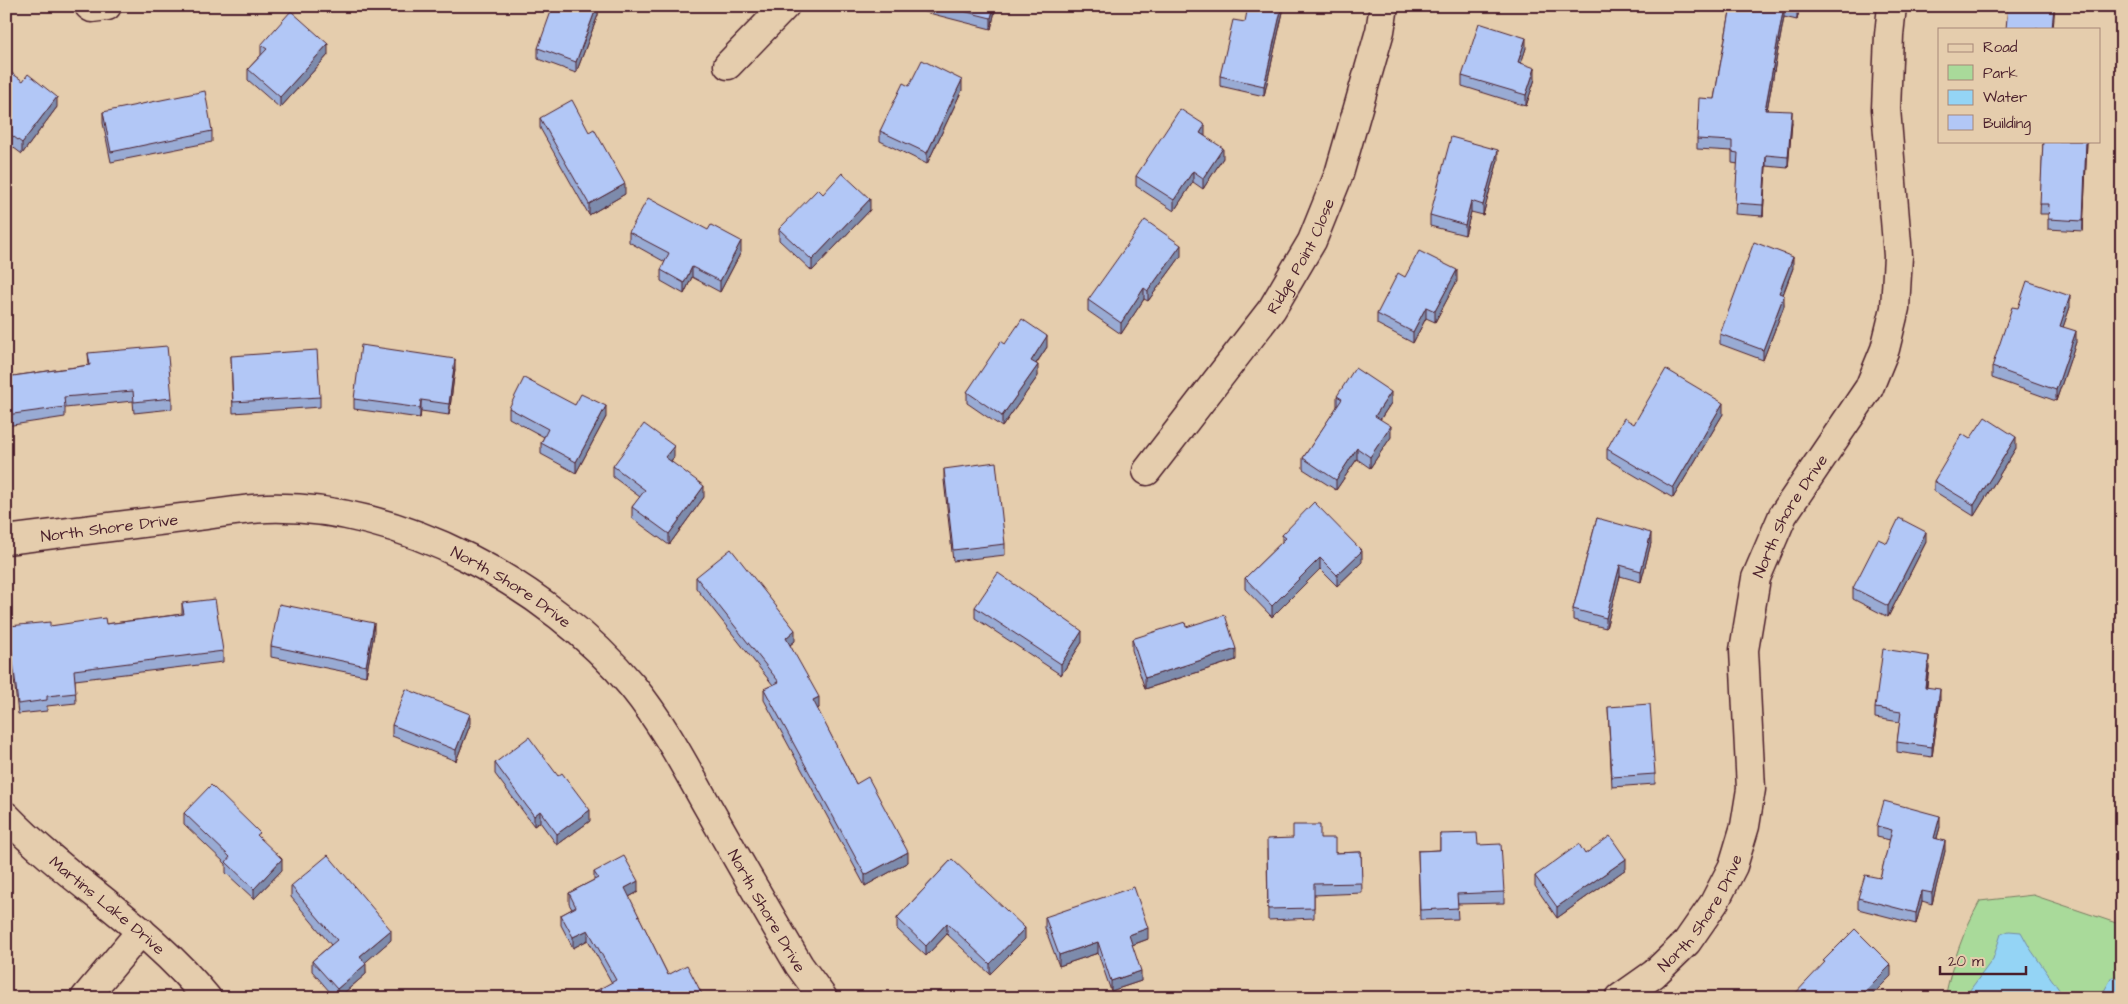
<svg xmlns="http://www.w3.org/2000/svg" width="2128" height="1004" viewBox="0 0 2128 1004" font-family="'Architects Daughter',sans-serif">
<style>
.green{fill:#a9da9a;stroke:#7a7c62}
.water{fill:#94d4f5;stroke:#768ca4}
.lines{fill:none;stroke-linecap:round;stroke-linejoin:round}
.minor-casing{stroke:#4a1f2b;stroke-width:31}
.minor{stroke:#e5cdad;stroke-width:28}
.wall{fill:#99abd4;stroke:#4a1f2b}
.shaded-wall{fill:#7d8bac;stroke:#4a1f2b}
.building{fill:#b2c7f6;stroke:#4a1f2b}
.labels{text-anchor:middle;stroke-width:4.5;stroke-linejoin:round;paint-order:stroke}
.street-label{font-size:16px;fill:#4a1f2b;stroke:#e5cdad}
</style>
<rect width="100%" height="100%" fill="#e5cdad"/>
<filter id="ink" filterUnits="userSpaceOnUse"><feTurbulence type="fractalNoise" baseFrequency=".02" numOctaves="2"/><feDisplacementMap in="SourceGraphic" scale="10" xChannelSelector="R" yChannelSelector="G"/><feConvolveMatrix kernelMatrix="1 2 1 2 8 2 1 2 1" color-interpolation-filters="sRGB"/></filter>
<g filter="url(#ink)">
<path class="green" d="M2033,895L2122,925V998H1945C1952,963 1963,932 1980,901Z"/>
<path class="water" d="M2009,931L2021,932L2031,950L2065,998H1964L1993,959L2001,934Z
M2112,977L2122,978V998H2100Z"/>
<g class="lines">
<defs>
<g id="minor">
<path d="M89,6L92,8L107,6"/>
<path d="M728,65L785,6"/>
<path id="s1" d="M1147,471L1272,309L1312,241L1339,174L1380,31L1384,6"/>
<path id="s2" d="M6,540C65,533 123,525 182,518C210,515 239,509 267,508C401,504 549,586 633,687C663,724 685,766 708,807C738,860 768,913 799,965L823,998"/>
<path id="s3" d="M6,816C69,881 150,927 207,998"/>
<path d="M85,998L141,931"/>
<path id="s4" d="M1620,998L1654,974L1687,942L1714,903L1733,866L1745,826L1751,789L1744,650L1756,578L1783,515L1869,388L1885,349L1895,308L1898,256L1886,109L1889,35L1892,6"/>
</g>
</defs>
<use href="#minor" class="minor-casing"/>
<use href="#minor" class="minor"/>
</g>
<path class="wall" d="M598,6V15L576,73L538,59V48Z
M917,6H996L991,29L917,10Z
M1283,6V12L1264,96L1220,86V76L1245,22Z
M1731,6H1800L1797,20L1784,17L1767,110L1792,122L1788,168L1766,166L1763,216L1735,214L1738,164L1732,163V151L1697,149V139L1714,99Z
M261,45L328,55L280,108L248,80V69L261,55Z
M1526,48L1521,63L1535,79L1526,106L1462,86V76Z
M6,69L57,107L22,154L6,142Z
M909,86L962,90L927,164L880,141V131Z
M103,112L212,131V142L111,162L103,123Z
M540,118L625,194L589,215L540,128Z
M1205,136L1223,158L1203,189L1193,182L1174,211L1136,186V176Z
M2043,141H2087L2083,231L2048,229V214H2040Z
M1498,160L1483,215L1471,212L1465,235L1430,226V215Z
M823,194L870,210L812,271L779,240V229Z
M629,232L741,252L720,292L692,277L684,294L661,281V270L665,262L629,242Z
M1181,256L1148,301L1144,299L1121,334L1088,311V300Z
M1793,268L1783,295L1784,306L1763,360L1720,344V334Z
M1405,277L1457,281L1435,322L1426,318L1413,343L1377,324V314Z
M2070,307L2063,327L2076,342L2056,401L1992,378V367L2018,308Z
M1005,344L1047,347L1036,364L1038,376L1002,427L967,403V392Z
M88,353L172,398V409L134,413L133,401L65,408V417L6,426V377L89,365Z
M231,356L320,397V407L233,413Z
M455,369L449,415L421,411L420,418L354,409V399Z
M1337,396L1391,403L1380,420L1391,437L1370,468L1357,459L1336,490L1303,469V458L1337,407Z
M575,405L606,417L576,473L541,454V443L544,437L509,418V408Z
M1723,414L1673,498L1607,459V449L1634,424Z
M1970,439L2016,448L1974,516L1934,491V481Z
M674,457L671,461L704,497L669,545L632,518V507L640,497L613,477V466Z
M944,469L1005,544V555L953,561L944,480Z
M1597,518L1651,543L1641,582L1620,576L1606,628L1573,620V609Z
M1282,535L1362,562L1337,586L1320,569L1272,617L1245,589V578L1282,542Z
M1926,542L1888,617L1853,599V588L1887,543Z
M696,577L795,641L790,645L819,708L817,709L856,784L908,862L865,886L764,700V689L773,685L696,588Z
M182,603L223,651V662L75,680L76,703L47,706V711L18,714L9,636V626H50L106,624L182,614Z
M975,607L1082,642L1061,675L975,618Z
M1186,627L1236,660L1145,689L1132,650V639Z
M374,634L366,676L271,657V646Z
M1929,667L1927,687L1940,700L1932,757L1897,752V742L1900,722L1875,718V708Z
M1608,707L1655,774V784L1612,787Z
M392,725H470L456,761L392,736Z
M495,763L590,821L557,845L540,822L534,826L495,774Z
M184,813L260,838L282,870L254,899L226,873V864L184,824Z
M1877,826L1940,827L1937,838L1945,851L1932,904L1922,901L1916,924L1858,909V898L1880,878L1890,840L1877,837Z
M1440,834L1478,845L1504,892V903L1457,904L1458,919L1420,920L1418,851L1440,850Z
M1320,838L1335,853L1361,852L1362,893L1314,895V918L1268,920L1267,849Z
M1585,854L1626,869L1557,918L1535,886V876Z
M952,859L1025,939L990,974L947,934L926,956L897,929V918Z
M594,872L638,892L629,897L668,975L704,998H594V992L612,983L588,940L573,948L561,925V915L572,909L569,904V893L594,880Z
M291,886L391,940L365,962L366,974L338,998H335L312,971V961L331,945L291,897Z
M1045,917L1148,939L1132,945L1141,981L1111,991L1098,953L1059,966L1045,928Z"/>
<path class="shaded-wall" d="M597,6H598V15L576,73V62Z
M994,6H996L991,29V18Z
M1282,6H1283V12L1264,96V86Z
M1784,6V17L1765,121V110Z
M1797,6H1800L1797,20Z
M2054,6H2055L2053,29H2052Z
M1526,38V48L1518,73V62Z
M328,44V55L280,108V97Z
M1535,68V79L1526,106V95Z
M962,80V90L927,164V153Z
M57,97V107L22,154V143Z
M1792,111V122L1788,168V157Z
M1205,125V136L1200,133Z
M2086,141H2087L2083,231V221Z
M1223,148V158L1203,189V178Z
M1498,150V160L1483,215V205Z
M1766,155V166L1763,216V205Z
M1193,171V182L1174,211V200Z
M625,184V194L589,215V204Z
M870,199V210L812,271V260Z
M1471,201V212L1465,235V225Z
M741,241V252L720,292V281Z
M1181,245V256L1148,301V291Z
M1793,257V268L1779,304V293Z
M692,267V277L684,294V283Z
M1457,270V281L1435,322V311Z
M1144,288V299L1121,334V323Z
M1784,295V306L1763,360V350Z
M2070,296V307L2060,336V326Z
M1426,307V318L1413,343V332Z
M2076,331V342L2056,401V390Z
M1047,336V347L1031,371V361Z
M455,359V369L449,415V404Z
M1038,365V376L1002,427V416Z
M1391,392V403L1375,427V416Z
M421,400V411L420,418V408Z
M1723,403V414L1673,498V488Z
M606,406V417L576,473V462Z
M1391,426V437L1370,468V457Z
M2016,437V448L1974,516V505Z
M674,446V457L665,468V457Z
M1357,448V459L1336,490V480Z
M704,486V497L669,545V534Z
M1926,532V542L1888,617V606Z
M1651,533V543L1641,582V571Z
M1362,551V562L1337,586V575Z
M1320,558V569L1272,617V606Z
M1620,565V576L1606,628V618Z
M374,623V634L366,676V666Z
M795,630V641L786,648V638Z
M1082,631V642L1061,675V664Z
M1236,649V660L1145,689V678Z
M1929,656V667L1925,697V687Z
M1940,689V700L1932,757V747Z
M819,697V708L813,711V700Z
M470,714V725L456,761V750Z
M590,810V821L557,845V834Z
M540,811V822L534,826V816Z
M1940,816V827L1934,848V838Z
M1945,841V851L1932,904V893Z
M908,852V862L865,886V875Z
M282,859V870L254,899V889Z
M1626,859V869L1557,918V907Z
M638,881V892L625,899V888Z
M1922,891V901L1916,924V913Z
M947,923V934L926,956V946Z
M1025,928V939L990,974V964Z
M1148,928V939L1129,946V935Z
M391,930V940L360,967V956Z
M588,930V940L573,948V937Z
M1098,942V953L1059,966V955Z
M366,964V974L338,998H337V989Z
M1891,965V976L1869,998H1861V995Z
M1141,971V981L1111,991V981Z"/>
<path class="building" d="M553,6H597L576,62L538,48Z
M943,6H994L991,18Z
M1248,6H1282L1264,86L1220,76L1233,20L1245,22Z
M1731,6H1797V9L1784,6L1765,110L1792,111L1788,157L1766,155L1763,205L1735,203L1738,153L1732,152V141L1697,139L1699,98L1714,99Z
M2008,6H2054L2052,29H2006Z
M291,11L328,44L280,97L248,69L267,49L261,45Z
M1479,23L1526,38L1518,62L1535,68L1526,95L1462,76Z
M922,60L962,80L927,153L880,131L903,83L909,86Z
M6,69L23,81L28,74L57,97L22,143L6,131Z
M205,91L212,131L111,152L103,112Z
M572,100L589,132L594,129L625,184L589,204L540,118Z
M1180,109L1205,125L1200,133L1223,148L1203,178L1193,171L1174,200L1136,176Z
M1451,137L1498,150L1483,205L1471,201L1465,225L1430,215Z
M2043,141H2086L2083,221L2048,219L2049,204H2040Z
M842,173L870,199L812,260L779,229L818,189L823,194Z
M648,198L708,230L711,225L741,241L720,281L692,267L684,283L661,270L669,253L629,232Z
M1145,220L1181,245L1148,291L1144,288L1121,323L1088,300Z
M1754,242L1793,257L1779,293L1784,295L1763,350L1720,334Z
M1419,251L1457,270L1435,311L1426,307L1413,332L1377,314L1398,273L1405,277Z
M2027,281L2070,296L2060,326L2076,331L2056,390L1992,367L2012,307L2018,308Z
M1022,319L1047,336L1031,361L1038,365L1002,416L967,392L1001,341L1005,344Z
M361,345L455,359L449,404L421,400L420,408L354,399Z
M167,346L172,398L134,402L133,391L64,397L65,407L6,415V377L90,365L88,353Z
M317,350L320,397L233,402L231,356Z
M1355,368L1391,392L1375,416L1391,426L1370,457L1357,448L1336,480L1303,458L1342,399L1337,396Z
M1666,369L1723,403L1673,488L1607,449L1624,418L1634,424Z
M524,378L575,405L581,394L606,406L576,462L541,443L548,429L509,408Z
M1985,417L2016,437L1974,505L1934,481L1962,434L1970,439Z
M644,424L674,446L665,457L704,486L669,534L632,507L645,490L613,466Z
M996,462L1005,544L953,550L944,469Z
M1314,502L1362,551L1337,575L1320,558L1272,606L1245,578L1286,538L1282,535Z
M1597,518L1651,533L1641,571L1620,565L1606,618L1573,609Z
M1899,518L1926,532L1888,606L1853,588L1878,539L1887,543Z
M731,549L795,630L786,638L819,697L813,700L856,784L868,777L908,852L865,875L764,689L779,682L696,577Z
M998,573L1082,631L1061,664L975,607Z
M215,599L223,651L74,670L76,693L47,696V700L18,704L9,626L50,622V626L105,618L106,624L184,614L182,603Z
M279,604L374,623L366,666L271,646Z
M1225,615L1236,649L1145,678L1132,639L1185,622L1186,627Z
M1883,649L1929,656L1925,687L1940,689L1932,747L1897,742L1901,712L1875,708Z
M406,689L470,714L456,750L392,725Z
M1650,704L1655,774L1612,777L1608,707Z
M529,737L558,776L562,773L590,810L557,834L540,811L534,816L495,763Z
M211,785L260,833L257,835L282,859L254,889L226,862L230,857L184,813Z
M1884,801L1940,816L1934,838L1945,841L1932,893L1922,891L1916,913L1858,898L1865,875L1880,878L1892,830L1877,826Z
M1293,825H1320V838H1335V853L1361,852L1362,883L1314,884V908L1268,909L1267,839L1293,838Z
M1477,833L1478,845L1501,844L1504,892L1457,894L1458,908L1420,910L1418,851L1440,850V834Z
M1610,836L1626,859L1557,907L1535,876L1579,844L1585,854Z
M328,855L391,930L360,956L366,964L337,989L312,961L337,940L291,886Z
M624,856L638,881L625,888L668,975L687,965L704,998H597L594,992L616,980L588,930L573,937L561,915L576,907L569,893L598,878L594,872Z
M952,859L1025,928L990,964L947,923L926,946L897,918Z
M1134,887L1148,928L1129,935L1141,971L1111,981L1098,942L1059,955L1045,917Z
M1855,929L1891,965L1861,995L1864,998H1791L1825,962L1823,961Z"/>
</g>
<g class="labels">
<g class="street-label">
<text dy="6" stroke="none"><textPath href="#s1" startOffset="265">Ridge Point Close</textPath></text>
<text dy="6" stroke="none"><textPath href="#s4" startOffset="539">North Shore Drive</textPath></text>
<text dy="6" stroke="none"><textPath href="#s2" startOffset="104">North Shore Drive</textPath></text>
<text dy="6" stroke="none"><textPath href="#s2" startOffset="524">North Shore Drive</textPath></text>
<text dy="6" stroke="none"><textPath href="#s3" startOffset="135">Martins Lake Drive</textPath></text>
<text dy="6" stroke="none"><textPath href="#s2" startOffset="944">North Shore Drive</textPath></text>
<text dy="6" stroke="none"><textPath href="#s4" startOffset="119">North Shore Drive</textPath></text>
</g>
</g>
<rect width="2128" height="1004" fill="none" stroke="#e5cdad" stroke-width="25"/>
<rect x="12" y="12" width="2103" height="979" fill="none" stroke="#4a1f2b" stroke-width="2" filter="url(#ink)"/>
<rect x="1938" y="28" width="162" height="115" fill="#e5cdad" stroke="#a78779"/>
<rect x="1948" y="44" width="25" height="8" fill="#e5cdad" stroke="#a78779"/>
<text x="1983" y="52" font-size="15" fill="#4a1f2b">Road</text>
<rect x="1948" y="65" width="25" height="15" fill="#a9da9a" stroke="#a78779"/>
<text x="1983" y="78" font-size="15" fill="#4a1f2b">Park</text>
<rect x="1948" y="90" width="25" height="15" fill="#94d4f5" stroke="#a78779"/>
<text x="1983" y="102" font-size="15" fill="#4a1f2b">Water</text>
<rect x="1948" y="115" width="25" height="15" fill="#b2c7f6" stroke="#a78779"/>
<text x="1983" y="128" font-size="15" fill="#4a1f2b">Building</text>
<path d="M1940 966v8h86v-8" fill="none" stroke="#4a1f2b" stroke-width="2.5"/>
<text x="1948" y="966" font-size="15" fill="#4a1f2b" stroke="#e5cdad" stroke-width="4" paint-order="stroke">20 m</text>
</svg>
